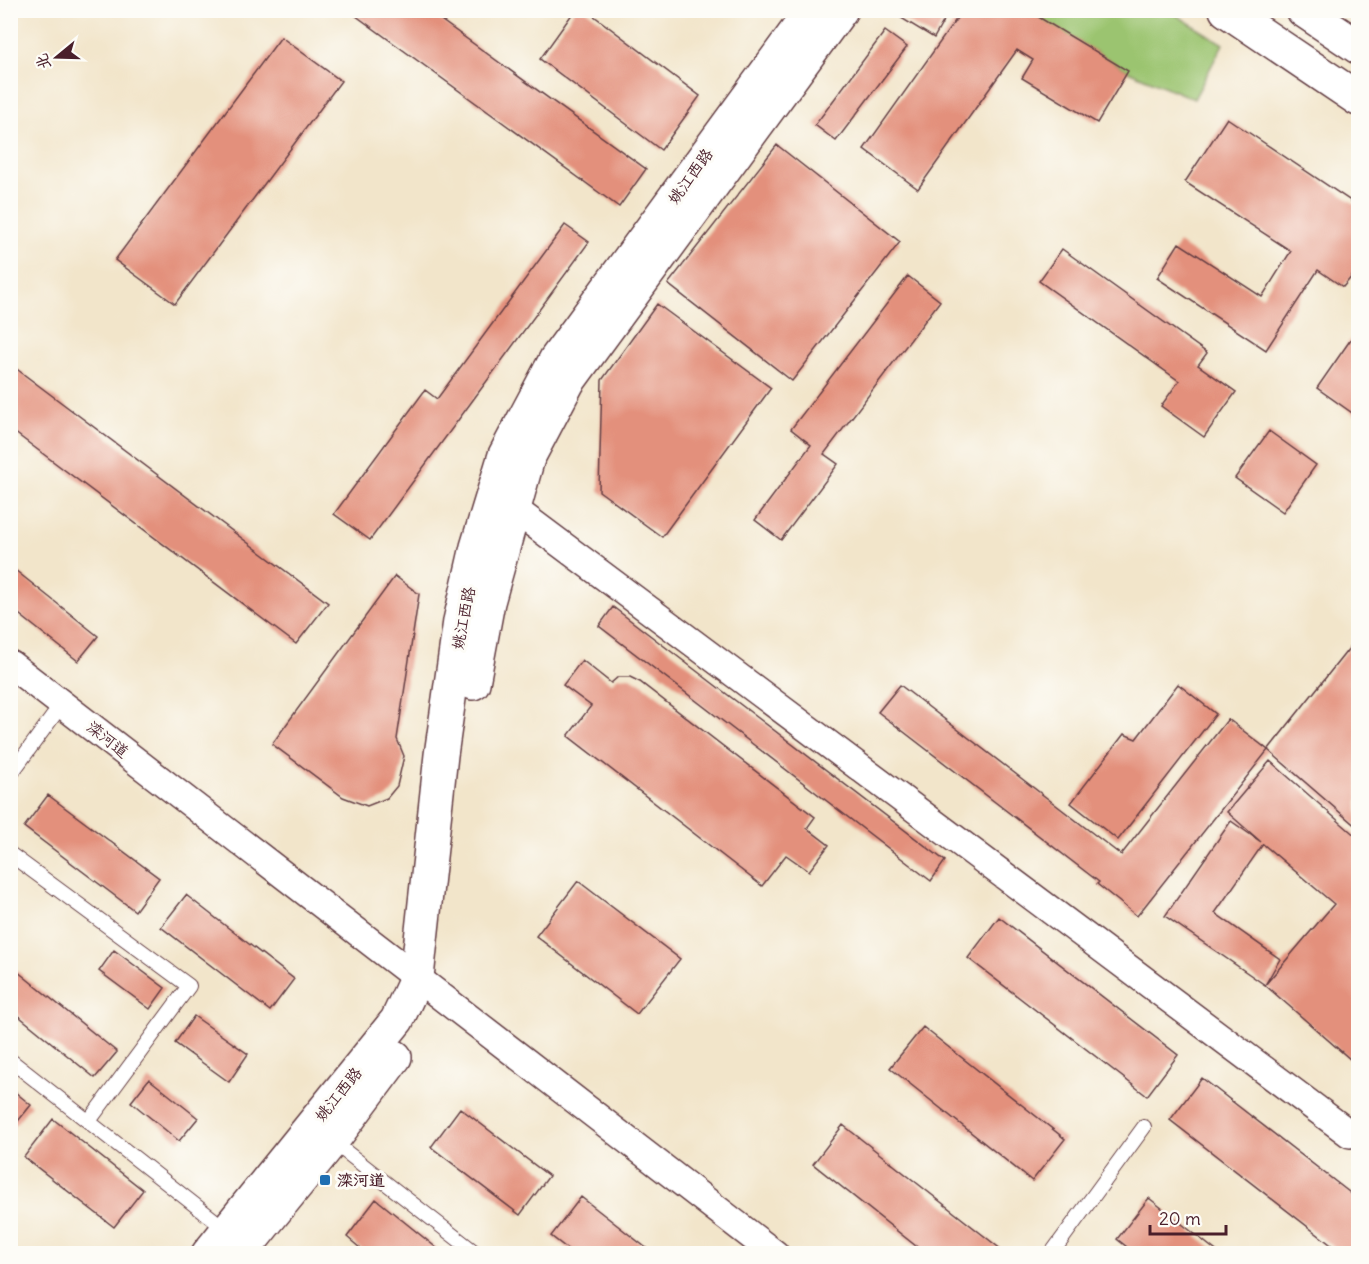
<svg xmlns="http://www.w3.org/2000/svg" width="1369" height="1264" viewBox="0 0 1369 1264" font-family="Delius,'LXGW WenKai TC',sans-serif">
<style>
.green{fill:#9bc470;stroke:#72724e;stroke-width:1.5}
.building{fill:#e3907b}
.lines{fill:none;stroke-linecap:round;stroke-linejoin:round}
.service-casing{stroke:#633d43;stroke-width:16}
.minor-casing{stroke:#633d43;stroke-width:30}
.tertiary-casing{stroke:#633d43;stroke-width:36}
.trunk-casing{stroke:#633d43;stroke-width:36}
.service{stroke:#fff;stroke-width:14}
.minor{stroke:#fff;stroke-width:27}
.tertiary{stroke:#fff;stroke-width:33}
.trunk{stroke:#fff;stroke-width:33}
.poi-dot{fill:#1f6fb2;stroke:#fdfcf7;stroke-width:2}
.labels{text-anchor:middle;stroke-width:6;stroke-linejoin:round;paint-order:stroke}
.street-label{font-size:16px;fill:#4a1f2b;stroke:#fdfcf7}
.poi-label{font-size:16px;font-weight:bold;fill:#4a1f2b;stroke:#fdfcf7;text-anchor:start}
</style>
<rect width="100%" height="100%" fill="#fdfcf7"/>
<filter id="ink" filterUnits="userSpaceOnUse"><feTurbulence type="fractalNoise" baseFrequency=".0167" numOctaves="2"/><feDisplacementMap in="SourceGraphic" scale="12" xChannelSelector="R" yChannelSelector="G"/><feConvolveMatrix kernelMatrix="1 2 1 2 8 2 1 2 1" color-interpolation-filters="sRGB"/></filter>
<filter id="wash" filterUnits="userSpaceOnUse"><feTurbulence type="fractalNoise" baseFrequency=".008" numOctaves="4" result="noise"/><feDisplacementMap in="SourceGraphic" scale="24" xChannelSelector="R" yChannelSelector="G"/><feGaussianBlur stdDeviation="1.35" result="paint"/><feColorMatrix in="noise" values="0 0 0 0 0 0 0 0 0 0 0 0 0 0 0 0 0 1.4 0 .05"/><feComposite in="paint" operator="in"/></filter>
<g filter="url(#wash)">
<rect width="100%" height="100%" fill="#f2e5ca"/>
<path class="green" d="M1027,11H1170L1223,44L1194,99L1128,71Z"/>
<g id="blocks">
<path class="building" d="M348,10H427L646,169L619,207Z
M575,10H586L700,96L661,150L540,59Z
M894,10H1027L1128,71L1097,123L1022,78L1033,60L1017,50L918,189L864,149L960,14L948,13L934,38L893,13Z
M885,31L907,47L836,141L815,125Z
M281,37L341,81L175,304L115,260Z
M1227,118L1358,206V269L1343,287L1318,270L1266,350L1157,278L1179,243L1262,297L1291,251L1185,182Z
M777,145L900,242L792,381L668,284Z
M565,225L589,242L370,540L334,514L425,390L437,399Z
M1062,249L1207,353L1198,365L1236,392L1204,437L1161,406L1179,381L1039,281Z
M908,276L940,301L824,454L838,464L781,540L755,520L811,445L791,429Z
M657,304L771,388L662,537L599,491L602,380Z
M1358,329V417L1317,388Z
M10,364L328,603L296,644L10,429Z
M1269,431L1316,465L1283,512L1235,478Z
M10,566L98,636L78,661L10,607Z
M395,576L419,594L397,739L404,756L397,786L387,798L367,806L343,797L272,744Z
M613,607L945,861L931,881L599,626Z
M1358,637V828L1268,750Z
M582,660L611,683L618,677H630L640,682L815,817L807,828L829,845L809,871L786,855L762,886L568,736L591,706L563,685Z
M1178,684L1216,714L1118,840L1071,803L1124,734L1136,739Z
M900,685L1121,855L1228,719L1268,750L1137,916L1097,884L1099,882L878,712Z
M1270,761L1358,838V1066L1265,985L1334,904L1263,844L1215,913L1280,959L1265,985L1165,916L1231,821L1261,842L1227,812Z
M48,795L159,878L135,911L24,827Z
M578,881L680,959L637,1014L536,936Z
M186,895L294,979L270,1011L161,927Z
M999,917L1178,1055L1147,1096L968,958Z
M114,950L165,988L150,1009L99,971Z
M12,967L117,1052L95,1078L10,1009V969Z
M194,1016L248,1054L229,1082L175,1043Z
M923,1027L1065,1139L1032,1181L890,1068Z
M1202,1078L1358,1199V1254H1343L1170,1120Z
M149,1079L198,1118L179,1141L131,1102Z
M10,1088L31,1105L10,1131Z
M460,1108L549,1176L520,1215L431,1147Z
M53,1119L143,1190L114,1227L24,1157Z
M843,1125L1007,1254H926L813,1164Z
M581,1197L654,1254H574L551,1236Z
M1149,1198L1220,1254H1136L1117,1239Z
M376,1199L444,1254H367L347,1237Z"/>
</g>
</g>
<g filter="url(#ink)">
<use href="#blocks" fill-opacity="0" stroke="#633d43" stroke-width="1.5"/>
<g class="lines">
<defs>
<path id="service" d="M10,775L62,704
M10,854L189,986L89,1121
M10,1060L228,1231
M332,1141L477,1254
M1051,1254L1144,1127"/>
<path id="minor" d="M514,509L1350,1134
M10,664L775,1254"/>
<path id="tertiary" d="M1226,10L1358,99
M473,683L488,602L528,458L568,382L841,10
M208,1254L397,1020L417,977L441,755L460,621L477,547L505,455L556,359L812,10
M240,1254L332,1141L395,1057"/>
<path id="trunk" d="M1303,10L1358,47"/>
</defs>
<use href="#service" class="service-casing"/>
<use href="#minor" class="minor-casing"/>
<use href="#tertiary" class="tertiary-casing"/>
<use href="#trunk" class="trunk-casing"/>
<use href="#service" class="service"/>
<use href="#minor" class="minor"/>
<use href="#tertiary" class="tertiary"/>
<use href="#trunk" class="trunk"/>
</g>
</g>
<rect class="poi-dot" x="319" y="1174" width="12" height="12" rx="3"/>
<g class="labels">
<g class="street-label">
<text transform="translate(690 176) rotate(-54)" y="6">姚江西路</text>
<text transform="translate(463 618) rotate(-79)" y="6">姚江西路</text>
<text transform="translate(108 739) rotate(38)" y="6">滦河道</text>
<text transform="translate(338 1094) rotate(-51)" y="6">姚江西路</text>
</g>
<g class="poi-label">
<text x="337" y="1186">滦河道</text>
</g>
</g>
<rect width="1369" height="1264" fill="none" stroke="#fdfcf7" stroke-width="36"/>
<g transform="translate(57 57) rotate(251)" stroke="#fdfcf7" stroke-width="4.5" paint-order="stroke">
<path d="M0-4.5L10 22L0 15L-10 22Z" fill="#4a1f2b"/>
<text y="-9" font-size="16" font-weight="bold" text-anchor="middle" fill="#4a1f2b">北</text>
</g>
<path d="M1150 1225v9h76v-9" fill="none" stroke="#4a1f2b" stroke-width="3"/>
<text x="1159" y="1225" font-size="18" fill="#4a1f2b" stroke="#fdfcf7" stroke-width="4.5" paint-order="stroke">20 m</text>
</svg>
